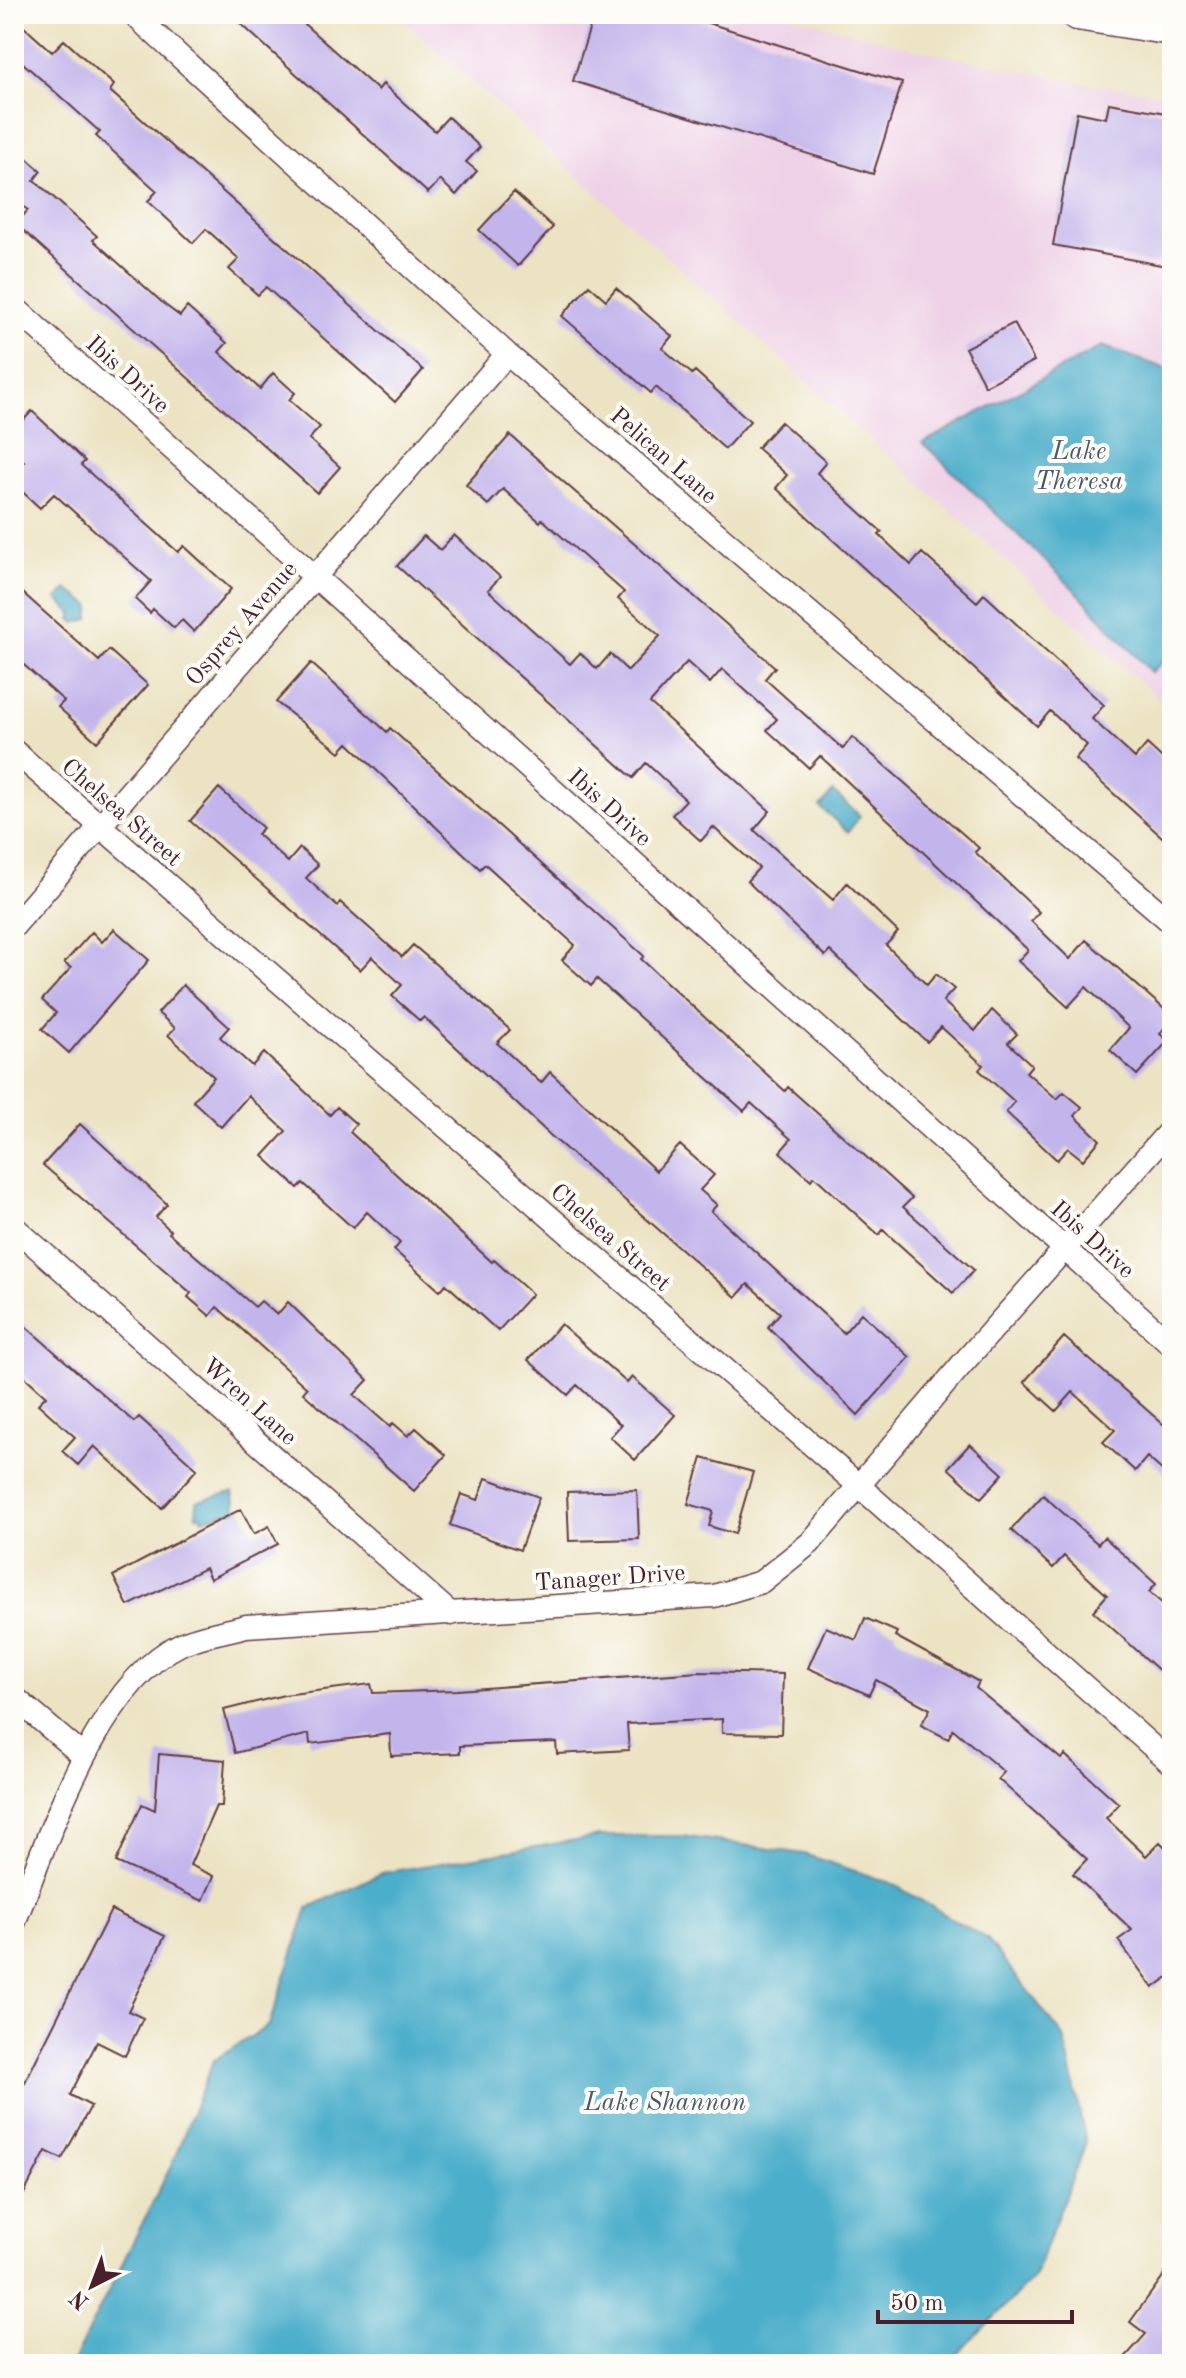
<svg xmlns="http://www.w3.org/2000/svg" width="1186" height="2378" viewBox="0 0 1186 2378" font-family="'Old Standard TT',serif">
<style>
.built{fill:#eed0e7}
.water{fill:#4caecb;stroke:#4b667b;stroke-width:2}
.building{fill:#c2b5ec}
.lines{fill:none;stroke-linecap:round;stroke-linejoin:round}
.street-casing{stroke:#623c42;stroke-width:25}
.secondary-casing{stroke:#623c42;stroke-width:35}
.street{stroke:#fff;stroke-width:22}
.secondary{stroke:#fff;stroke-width:32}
.labels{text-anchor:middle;stroke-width:8;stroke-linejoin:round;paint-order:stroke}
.street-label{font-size:24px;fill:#4a1f2b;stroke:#fdfcf7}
.water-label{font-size:26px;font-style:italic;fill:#4b586b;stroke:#fdfcf7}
</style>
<rect width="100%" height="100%" fill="#fdfcf7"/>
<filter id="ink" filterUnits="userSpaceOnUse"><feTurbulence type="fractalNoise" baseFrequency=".0125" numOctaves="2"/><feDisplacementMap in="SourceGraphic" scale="16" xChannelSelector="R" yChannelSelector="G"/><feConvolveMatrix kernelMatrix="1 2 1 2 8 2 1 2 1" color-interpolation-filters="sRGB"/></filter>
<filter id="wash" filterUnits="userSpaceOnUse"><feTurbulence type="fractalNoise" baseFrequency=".006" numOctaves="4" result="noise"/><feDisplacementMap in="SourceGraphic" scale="32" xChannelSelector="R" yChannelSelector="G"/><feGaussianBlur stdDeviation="1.8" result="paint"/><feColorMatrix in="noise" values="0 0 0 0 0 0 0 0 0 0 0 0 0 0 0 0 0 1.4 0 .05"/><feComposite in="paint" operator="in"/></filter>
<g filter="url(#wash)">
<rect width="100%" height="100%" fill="#ece3c3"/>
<path class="built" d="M397,14H784L914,49L1072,81L1172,95V710Z"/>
<path class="water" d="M1102,346L1172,371V654L1151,672L1078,593L923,443Z
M67,589L91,606L89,619L75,623L71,619L73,614L57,599Z
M833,792L860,816L848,832L820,807Z
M233,1492L237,1510L202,1519L200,1515L196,1516L197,1501Z
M599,1836H683L804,1854L891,1883L987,1939L1064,2037L1086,2143L1034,2277L948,2364H72L172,2164L213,2061L269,2025L308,1908L382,1873Z"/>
<g id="blocks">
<path class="building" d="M230,14H293L378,90L383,84L435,131L448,117L480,147L466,162L477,171L456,195L440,180L428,193Z
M594,14H679L902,83L873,174L573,81Z
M14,18L52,52L64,40L114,85L110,91L423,370L395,402L266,287L258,295L229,269L239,259L206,229L193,243L148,201L157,191L96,136L100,132L14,55Z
M1109,103L1172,114V267L1053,245L1077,112L1106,118Z
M14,147L41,171L34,180L97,236L93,240L165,305L180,316L187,307L227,343L219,352L260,389L273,373L295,393L289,400L320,427L309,439L340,467L317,493L16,224L28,210L14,201Z
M514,192L553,227L518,266L479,230Z
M589,285L606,300L616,288L672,336L662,348L692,374L695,371L750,421L725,449L656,387L651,393L562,316Z
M1014,323L1034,361L985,386L965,348Z
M32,411L85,461L81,465L178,552L184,546L231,589L194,632L182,620L174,628L153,609L150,613L135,599L151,581L54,494L40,508L14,484V472L24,461L14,452V430Z
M781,422L826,462L817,473L882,532L879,535L911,565L922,553L977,602L984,594L1104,705L1092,719L1135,758L1147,744L1172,767V846L1075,759L1087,745L1050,711L1037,726L776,488L787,475L757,448Z
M510,435L775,667L765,679L843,749L852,737L979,848L975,852L1039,912L1031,921L1070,959L1086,940L1172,1016L1160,1034L1168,1041L1137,1075L1110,1050L1129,1028L1086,987L1068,1007L1018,961L1028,950L820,756L809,768L767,730L777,719L722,669L710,683L687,662L650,703L770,811L754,830L833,900L847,883L898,932L886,945L927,985L936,974L954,989L943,1001L975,1031L992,1010L1017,1034L1008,1043L1032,1065L1026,1072L1057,1099L1064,1092L1082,1107L1075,1116L1100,1140L1083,1160L1068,1148L1057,1160L1006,1112L1015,1102L979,1070L983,1065L941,1027L927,1042L830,951L825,956L747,881L759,868L713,827L701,841L672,815L686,800L646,763L633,778L397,566L424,536L440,550L454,535L500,577L488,590L570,664L580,653L597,669L610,654L628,671L660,636L618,599L624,592L542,519L540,522L503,489L488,505L466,485Z
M14,585L99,661L109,650L148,685L97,742L58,707L64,701L14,656Z
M311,663L387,732L390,728L644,956L641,959L785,1091L788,1087L912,1198L903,1207L974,1270L953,1293L883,1230L879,1235L814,1176L811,1180L780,1152L791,1139L751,1103L744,1111L597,979L591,986L562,960L575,945L485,864L480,869L348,743L340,752L276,702Z
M219,788L263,828L257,834L288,862L300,848L318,865L306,878L337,906L340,902L402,957L413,945L483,1005L510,1030L497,1043L541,1083L550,1072L656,1171L680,1145L714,1175L700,1190L717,1205L711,1211L844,1333L861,1313L910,1357L858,1415L768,1327L780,1313L748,1284L736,1297L550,1135L424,1017L420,1021L392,996L402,985L372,957L360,970L190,821Z
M114,929L149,960L69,1053L42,1029L56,1013L42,1000L71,968L64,963L92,932L102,942Z
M183,985L229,1027L220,1037L252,1066L264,1053L330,1115L337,1107L356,1124L350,1132L492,1262L494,1260L532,1294L498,1331L446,1284L440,1291L394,1250L400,1243L367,1212L353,1228L303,1183L298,1188L263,1156L286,1131L248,1096L221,1127L193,1101L214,1077L168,1035L175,1028L158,1013Z
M80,1124L167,1204L156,1217L171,1231L169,1233L255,1307L261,1301L277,1315L288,1302L368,1380L354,1395L390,1427L393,1423L408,1436L416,1428L446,1455L414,1491L303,1393L307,1388L217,1307L210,1316L188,1297L191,1293L43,1165Z
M14,1316L134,1422L139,1417L197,1469L162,1508L94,1446L78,1465L62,1451L75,1437L38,1404L46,1396L14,1367Z
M561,1324L627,1383L632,1377L675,1415L635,1460L610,1437L621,1425L577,1385L568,1395L528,1360Z
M1064,1337L1172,1432V1479L1147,1457L1135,1471L1103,1442L1115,1430L1073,1392L1056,1411L1024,1382Z
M970,1444L1003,1474L981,1498L948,1468Z
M702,1458L753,1472L735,1534L709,1526L713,1511L688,1504Z
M486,1478L539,1497L520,1550L450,1525L461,1494L478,1500Z
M637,1490L639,1539L569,1541L567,1492Z
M1043,1495L1098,1544L1104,1537L1156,1584L1149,1592L1172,1612V1682L1093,1611L1107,1595L1064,1556L1053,1568L1011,1530Z
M241,1509L254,1534L269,1526L278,1544L210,1579L205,1568L128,1606L113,1576Z
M865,1618L897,1632L895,1636L979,1682L976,1688L1061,1759L1065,1755L1119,1804L1106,1818L1146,1856L1160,1842L1172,1854V1974L1153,1988L1118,1940L1132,1930L1073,1874L1087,1859L998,1779L1004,1772L953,1729L948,1739L921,1725L930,1709L876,1680L869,1695L808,1668L826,1627L856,1640Z
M699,1672L783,1674L781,1734L722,1733V1719L627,1724L629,1750L557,1754L556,1742L460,1746V1753L391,1756L390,1734L310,1744L309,1734L235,1753L224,1710L284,1695L371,1684L373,1693L457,1690Z
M159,1754L225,1760L222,1806H216L190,1865L214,1876L203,1901L116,1862L142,1804L155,1810Z
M111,1910L165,1936L128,2011L143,2018L125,2056L97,2042L70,2095L91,2106L62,2159L46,2151L14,2213V2115L23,2098L18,2096Z
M1172,2264V2364H1119L1146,2334L1130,2322Z"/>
</g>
</g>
<g filter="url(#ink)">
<use href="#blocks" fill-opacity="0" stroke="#623c42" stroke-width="2"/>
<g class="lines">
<defs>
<path id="street" d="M133,14L507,354L1172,923
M14,307L1172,1345
M14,751L858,1485L1172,1764
M14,926L507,354
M14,1227L451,1614
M14,1697L83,1756
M14,1923C47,1843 97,1683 181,1644C201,1635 225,1632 246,1626L714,1596L761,1582L810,1543L963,1363L1172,1128"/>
<path id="secondary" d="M1077,14L1172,29"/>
</defs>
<use href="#street" class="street-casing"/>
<use href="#secondary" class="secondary-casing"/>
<use href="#street" class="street"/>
<use href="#secondary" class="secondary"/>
</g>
</g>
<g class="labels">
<g class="street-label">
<text transform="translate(128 374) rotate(42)" y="8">Ibis Drive</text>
<text transform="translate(664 455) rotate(41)" y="8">Pelican Lane</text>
<text transform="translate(241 623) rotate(-49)" y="8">Osprey Avenue</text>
<text transform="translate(610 807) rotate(42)" y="8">Ibis Drive</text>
<text transform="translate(122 812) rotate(41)" y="8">Chelsea Street</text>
<text transform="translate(611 1237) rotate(41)" y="8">Chelsea Street</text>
<text transform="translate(1093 1239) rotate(42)" y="8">Ibis Drive</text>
<text transform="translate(250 1401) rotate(42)" y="8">Wren Lane</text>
<text transform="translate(610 1577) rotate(-4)" y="8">Tanager Drive</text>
</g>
<g class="water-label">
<text x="1079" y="459">Lake<tspan x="1079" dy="30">Theresa</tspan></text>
<text x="665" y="2110">Lake Shannon</text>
</g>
</g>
<rect width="1186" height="2378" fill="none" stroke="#fdfcf7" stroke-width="48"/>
<g transform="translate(92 2286) rotate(222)" stroke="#fdfcf7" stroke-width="6" paint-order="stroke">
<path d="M0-6L14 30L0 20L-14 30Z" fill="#4a1f2b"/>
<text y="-12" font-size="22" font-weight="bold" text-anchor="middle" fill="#4a1f2b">N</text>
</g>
<path d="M878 2310v12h194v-12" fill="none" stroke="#4a1f2b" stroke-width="4"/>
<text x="890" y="2310" font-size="24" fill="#4a1f2b" stroke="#fdfcf7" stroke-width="6" paint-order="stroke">50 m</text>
</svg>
